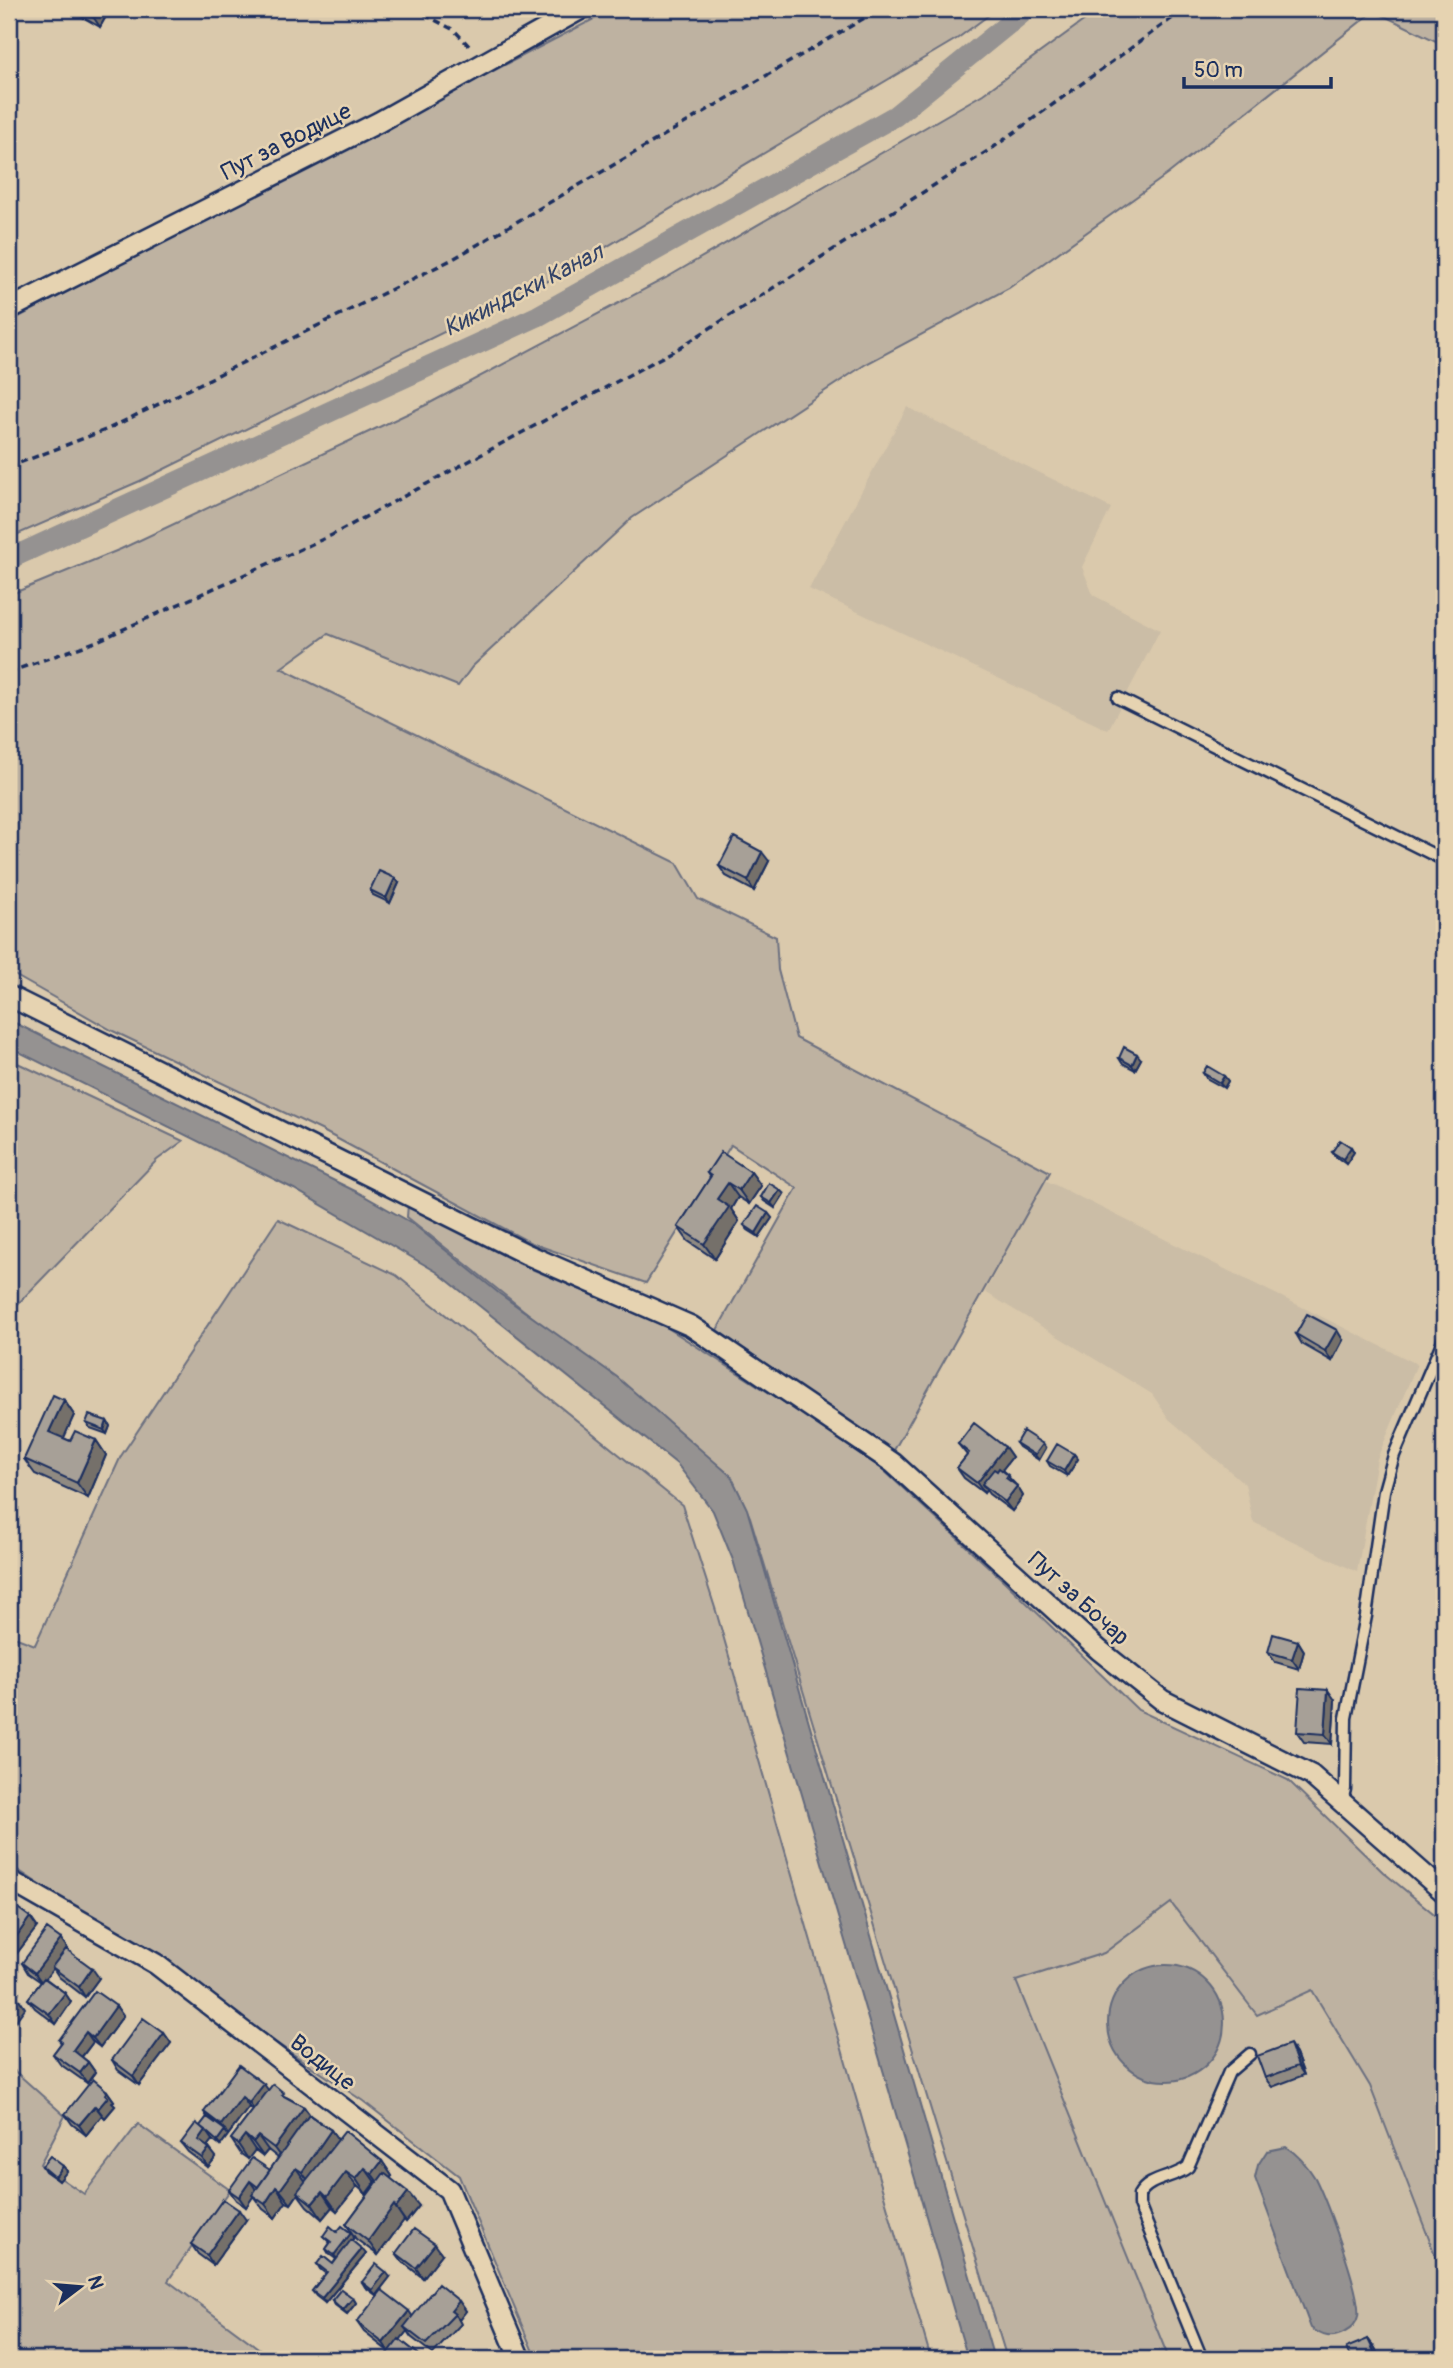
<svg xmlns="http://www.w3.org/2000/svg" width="1453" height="2368" viewBox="0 0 1453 2368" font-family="Pangolin,sans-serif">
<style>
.built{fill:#cbbda6}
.green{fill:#beb2a1;stroke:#6c7080;stroke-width:2}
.water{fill:#959291;stroke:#646a7d;stroke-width:2}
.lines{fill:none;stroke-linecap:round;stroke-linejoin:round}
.canal{stroke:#959291;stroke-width:21}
.lane-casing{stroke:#1b2f5e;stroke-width:15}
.street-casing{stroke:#1b2f5e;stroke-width:24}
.path{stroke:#1b2f5e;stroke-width:3.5;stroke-dasharray:7 5;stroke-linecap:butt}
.lane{stroke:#e6d3b1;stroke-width:10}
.street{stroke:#e6d3b1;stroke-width:19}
.wall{fill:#908a82;stroke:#1b2f5e;stroke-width:2}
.shaded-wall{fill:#75706a;stroke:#1b2f5e;stroke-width:2}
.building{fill:#a7a097;stroke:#1b2f5e;stroke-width:2}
.labels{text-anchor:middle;stroke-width:5;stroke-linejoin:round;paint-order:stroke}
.street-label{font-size:23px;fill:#1b2f5e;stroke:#e6d3b1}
.water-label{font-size:24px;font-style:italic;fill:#334368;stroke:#e6d3b1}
</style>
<rect width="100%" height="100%" fill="#dac9ac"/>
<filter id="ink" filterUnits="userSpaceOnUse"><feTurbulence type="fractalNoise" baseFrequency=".0143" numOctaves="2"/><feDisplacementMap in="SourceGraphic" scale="14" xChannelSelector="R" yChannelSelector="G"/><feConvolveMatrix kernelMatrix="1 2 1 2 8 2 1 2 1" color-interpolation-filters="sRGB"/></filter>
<g filter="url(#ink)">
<path class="built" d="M907,407L1111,508L1082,567L1093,595L1160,630L1108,730L809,589Z
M1045,1180L1417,1364L1377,1459L1357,1572L1253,1522L1245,1484L1169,1419L1152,1394L985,1292Z
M1171,1902L1257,2015L1312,1989L1370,2086L1444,2278V2359H1169L1016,1981L1104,1953Z"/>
<path class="green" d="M613,9H997L958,38L554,278L140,481L9,538V322Z
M1100,9H1444V45L1374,11L1168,174L1009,288L866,364L632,518L472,667L458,686L328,634L281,668L677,863L698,899L776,937L778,970L796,1038L1050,1172L893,1452L717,1330L797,1188L731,1145L646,1283L531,1243L321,1130L113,1031L9,972V595L121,549L428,404L666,278L983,94Z
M9,1059L183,1141L157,1160L9,1313Z
M408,1204L520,1264L663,1325L867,1455L1005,1582L1138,1710L1288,1780L1383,1872L1444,1922V2278L1370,2086L1312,1990L1257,2015L1171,1903L1104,1953L1016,1981L1169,2359H1007L750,1517L731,1476L407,1217Z
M278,1219L396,1275L682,1505L716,1611L931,2359H536L459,2176L363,2101L9,1864V1635L35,1645L121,1456Z
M9,2066L65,2116L40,2164L84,2194L138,2124L230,2190L168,2281L273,2359H9Z"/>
<path class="water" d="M9,1020L357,1192L412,1223L500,1294L617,1377L731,1476L747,1509L994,2359H968L733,1560L713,1511L677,1464L437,1272L294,1189L9,1047Z
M1108 2023a58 58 0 1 1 116 0a58 58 0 1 1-116 0Z
M1286,2147C1299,2155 1307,2165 1315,2178C1326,2200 1362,2295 1358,2316C1357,2323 1351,2329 1345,2332C1332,2340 1322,2336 1311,2328L1255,2178L1258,2165L1267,2151Z"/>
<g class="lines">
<path class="canal" d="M9,559L538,316L895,116L1027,9"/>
<defs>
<path id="lane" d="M1118,698L1444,860
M1342,1802L1345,1789L1346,1718L1366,1616L1384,1491L1394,1455L1444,1338
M1202,2359L1139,2205V2195C1149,2177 1173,2179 1188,2167L1229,2072L1250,2054"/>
<path id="street" d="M9,309L379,122L581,9
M9,996L526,1254L691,1326L893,1463L1099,1650L1162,1700L1311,1775L1444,1892
M9,1880L156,1964L449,2190L520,2359"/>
</defs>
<use href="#lane" class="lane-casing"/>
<use href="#street" class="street-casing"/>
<path class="path" d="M414,9L454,30L472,49
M9,467L108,429L453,259L880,9
M9,672L95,642L332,535L679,348L994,147L1185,9"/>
<use href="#lane" class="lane"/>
<use href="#street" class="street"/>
</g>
<path class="wall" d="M68,9H108L109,11L100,27Z
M769,861L754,891L726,876L719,866Z
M399,883L390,903L373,895L370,890Z
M1119,1058L1141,1059L1135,1070L1122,1063Z
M1203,1073L1224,1076L1228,1081L1224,1088L1206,1078Z
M1351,1147L1354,1152L1346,1164L1335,1156L1332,1152Z
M751,1172L761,1186L749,1204L738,1197L731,1209L739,1221L715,1259L688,1241L678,1227L710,1178L707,1173Z
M784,1194L775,1208L764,1201L761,1197Z
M768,1213L772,1218L759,1237L748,1230L744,1225Z
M1296,1334L1343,1340L1332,1361L1302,1344Z
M64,1400L74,1415L63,1438L70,1441L96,1440L106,1455L88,1498L35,1474L24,1459Z
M107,1421L110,1426L107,1434L90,1428L86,1423Z
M1016,1443L1046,1448L1039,1460L1019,1447Z
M958,1444L1005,1447L1012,1457L1002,1470L1017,1486L1023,1496L1012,1511L989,1494L986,1490L984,1493L964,1478L957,1468L967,1455Z
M1074,1454L1078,1459L1067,1476L1050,1466L1047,1461Z
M1298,1641L1304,1651L1299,1669L1275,1662L1268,1652Z
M1335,1700L1332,1744L1304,1742L1297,1732Z
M9,1903L30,1917L37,1927L17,1953L13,1950L9,1955Z
M68,1949L67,1950L99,1978L85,1997L59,1977L53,1968L45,1978L65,1993L71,2002L56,2024L35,2008L28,1999L41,1982L28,1973L22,1963Z
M116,2006L123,2016L100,2047L93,2042L82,2057L88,2062L95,2072L87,2083L60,2064L53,2054L61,2043L59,2040Z
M164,2033L171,2043L139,2085L118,2070L112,2060Z
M1296,2054L1304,2075L1272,2087L1265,2078Z
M268,2090L288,2098L304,2107L310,2115L331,2130L338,2141L382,2161L392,2176L390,2178L419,2206L406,2222L404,2220L378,2255L356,2239L346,2224L376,2183L375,2182L366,2194L357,2186L337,2211L332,2207L322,2219L307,2206L298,2194L291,2204L286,2202L275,2218L263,2209L253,2196L246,2207L236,2200L229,2190L270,2170L278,2158L268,2150L263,2156L255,2150L248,2159L241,2154L231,2139L253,2110L249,2107L220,2146L212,2140L207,2146L216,2157L208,2167L188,2152L181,2143L200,2126L207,2117L204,2112Z
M107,2091L114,2101L112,2103L115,2106L105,2118L102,2115L86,2135L72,2124L65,2114Z
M42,2166H63L67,2171L59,2181L45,2171Z
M246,2220L213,2265L198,2254L191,2244Z
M337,2232L354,2237L352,2241L366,2254L325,2303L316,2296L312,2291L326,2274L320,2269L317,2264H333L336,2259L329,2254L326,2249L330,2243L323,2236Z
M396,2253L442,2254L423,2278L403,2262Z
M390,2277L376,2295L365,2287L362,2282Z
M353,2298L356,2303L347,2314L335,2305L332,2300Z
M459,2301L466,2311L459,2320L461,2324L433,2354L411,2337L407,2331L400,2340L418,2354L422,2359H384L389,2352L364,2332L357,2322L413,2316Z
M1368,2339L1375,2348L1380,2359H1351Z"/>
<path class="shaded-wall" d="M98,9H108L109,11L100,27L94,18Z
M762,852L769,861L754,891L748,881Z
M395,878L399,883L390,903L386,898Z
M1137,1054L1141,1059L1135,1070L1132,1065Z
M1224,1076L1228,1081L1224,1088L1220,1083Z
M1351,1147L1354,1152L1346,1164L1343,1159Z
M751,1172L761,1186L749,1204L739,1190Z
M728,1183L738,1197L731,1209L739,1221L715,1259L704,1244L717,1199Z
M780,1190L784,1194L775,1208L771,1203Z
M768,1213L772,1218L759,1237L756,1233Z
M1337,1330L1343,1340L1332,1361L1325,1351Z
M64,1400L74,1415L60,1447L49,1432Z
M107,1421L110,1426L107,1434L104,1430Z
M96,1440L106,1455L88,1498L77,1483Z
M1043,1444L1046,1448L1039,1460L1035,1455Z
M1005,1447L1012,1457L988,1488L982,1484L986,1490L984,1493L977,1483Z
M1074,1454L1078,1459L1067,1476L1064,1471Z
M1017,1486L1023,1496L1012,1511L1005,1502Z
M1298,1641L1304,1651L1299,1669L1292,1659Z
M1328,1690L1335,1700L1332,1744L1325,1734Z
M30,1917L37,1927L17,1953L11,1944Z
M61,1939L68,1949L42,1983L35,1973Z
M9,1944L13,1950L9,1955Z
M92,1968L99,1978L85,1997L79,1987Z
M9,1978L19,1992L17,1996L25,2008L9,2030Z
M65,1993L71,2002L56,2024L49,2014Z
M116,2006L123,2016L100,2047L93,2038Z
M86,2032L93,2042L79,2060L73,2050Z
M164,2033L171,2043L139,2085L133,2076Z
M1290,2044L1296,2054L1304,2075L1298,2066Z
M88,2062L95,2072L87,2083L80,2073Z
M264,2084L271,2094L256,2112L249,2103Z
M107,2091L114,2101L112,2103L115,2106L105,2118L98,2109L105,2094Z
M242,2097L249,2107L228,2135L221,2125Z
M95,2106L102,2115L86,2135L79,2125Z
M304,2107L315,2122L284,2162L274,2148Z
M205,2130L212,2140L205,2149L198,2140Z
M225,2130L228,2135L220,2146L217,2141Z
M331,2130L341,2144L312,2186L302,2172Z
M245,2135L255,2150L248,2159L238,2144Z
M258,2136L268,2150L263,2156L253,2142Z
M209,2148L216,2157L208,2167L202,2158Z
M382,2161L392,2176L382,2188L372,2174Z
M63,2166L67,2171L59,2181L55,2177Z
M296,2168L306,2182L291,2204L280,2190Z
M365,2168L375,2182L366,2194L356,2179Z
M346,2172L357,2186L337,2211L327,2197Z
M250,2181L257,2191L246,2207L239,2197Z
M276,2187L286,2202L275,2218L265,2204Z
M322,2192L332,2207L322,2219L312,2204Z
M408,2192L419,2206L406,2222L396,2208Z
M394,2205L404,2220L378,2255L368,2241Z
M239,2210L246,2220L213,2265L207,2255Z
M351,2233L354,2237L338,2260L334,2255Z
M435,2244L442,2254L423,2278L416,2268Z
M362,2249L366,2254L325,2303L322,2298Z
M386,2272L390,2277L376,2295L372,2290Z
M353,2298L356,2303L347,2314L343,2310Z
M459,2301L466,2311L459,2320L451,2311Z
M409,2311L415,2320L404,2327L407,2331L390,2353L383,2343Z
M1368,2339L1375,2348L1380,2359H1378L1376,2356Z
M418,2354L422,2359H414Z"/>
<path class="building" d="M78,9H98L94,18Z
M734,837L762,852L748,881L719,866Z
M379,871L395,878L386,898L370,890Z
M1124,1047L1137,1054L1132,1065L1119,1058Z
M1207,1066L1224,1076L1220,1083L1203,1073Z
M1340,1140L1351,1147L1343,1159L1332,1152Z
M721,1152L751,1172L739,1190L728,1183L717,1199L729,1207L704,1244L678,1227L711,1176L707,1173Z
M769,1183L780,1190L771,1203L761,1197Z
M757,1206L768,1213L756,1233L744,1225Z
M1307,1314L1337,1330L1325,1351L1296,1334Z
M53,1395L64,1400L49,1432L70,1441L75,1431L96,1440L77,1483L24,1459Z
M89,1415L107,1421L104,1430L86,1423Z
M974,1423L1005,1447L977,1483L957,1468L969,1453L958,1444Z
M1023,1431L1043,1444L1035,1455L1016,1443Z
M1057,1444L1074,1454L1064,1471L1047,1461Z
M999,1468L1008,1475L1006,1478L1017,1486L1005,1502L982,1484L994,1469L997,1471Z
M1273,1634L1298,1641L1292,1659L1268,1652Z
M1300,1688L1328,1690L1325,1734L1297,1732Z
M12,1904L30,1917L11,1944L9,1942V1909Z
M47,1929L61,1939L35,1973L22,1963Z
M66,1949L92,1968L79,1987L52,1967Z
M44,1978L65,1993L49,2014L28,1999Z
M9,1988L15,1993L9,2002Z
M95,1991L116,2006L93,2038L86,2032L73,2050L88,2062L80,2073L53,2054L62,2042L59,2040Z
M143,2018L164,2033L133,2076L112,2060Z
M1290,2044L1298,2066L1265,2078L1257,2056Z
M239,2065L264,2084L249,2103L242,2097L221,2125L204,2112Z
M93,2079L107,2091L105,2094L108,2097L98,2109L95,2106L79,2125L65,2114Z
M273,2084L284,2093L282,2095L304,2107L274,2148L258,2136L253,2142L245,2135L238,2144L231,2139Z
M309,2115L331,2130L302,2172L296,2168L280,2190L276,2187L265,2204L252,2195Z
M207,2117L225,2130L217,2141L200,2126Z
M196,2123L205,2130L198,2140L209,2148L202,2158L181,2143Z
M345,2131L382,2161L372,2174L365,2168L356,2179L346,2172L327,2197L322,2192L312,2204L297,2192Z
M50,2156L63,2166L55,2177L42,2166Z
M252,2158L270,2170L258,2187L250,2181L239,2197L229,2190Z
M384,2173L408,2192L396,2208L394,2205L368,2241L346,2224Z
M223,2199L239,2210L207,2255L191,2244Z
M330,2226L337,2232L342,2226L351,2233L334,2255L326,2249L331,2242L323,2236Z
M414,2229L435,2244L416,2268L396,2253Z
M351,2240L362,2249L322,2298L312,2291L327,2272L317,2264L323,2256L333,2264Z
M376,2264L386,2272L372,2290L362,2282Z
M438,2284L459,2301L451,2311L455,2314L426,2344L404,2327Z
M341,2289L353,2298L343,2310L332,2300Z
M382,2290L409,2311L383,2343L357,2322Z
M399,2339L418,2354L414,2359H384Z
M1368,2339L1376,2356L1367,2359H1351L1346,2348Z"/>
</g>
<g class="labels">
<g class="street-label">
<text transform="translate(286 141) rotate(-27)" y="8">Пут за Водице</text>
<text transform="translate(1079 1598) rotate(42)" y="8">Пут за Бочар</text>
<text transform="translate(323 2062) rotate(38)" y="8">Водице</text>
</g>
<g class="water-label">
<text transform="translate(523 290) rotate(-27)" y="8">Кикиндски Канал</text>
</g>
</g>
<rect width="1453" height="2368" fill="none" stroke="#e6d3b1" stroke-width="35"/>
<rect x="18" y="18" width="1418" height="2333" fill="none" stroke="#1b2f5e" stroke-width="2.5" filter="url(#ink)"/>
<g transform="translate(80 2287) rotate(74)" stroke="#e6d3b1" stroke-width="5" paint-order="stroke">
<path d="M0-5L12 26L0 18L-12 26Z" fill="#1b2f5e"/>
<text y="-10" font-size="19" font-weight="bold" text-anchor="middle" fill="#1b2f5e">N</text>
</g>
<path d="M1184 77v10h147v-10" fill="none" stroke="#1b2f5e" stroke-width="3.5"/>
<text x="1194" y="77" font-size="21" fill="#1b2f5e" stroke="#e6d3b1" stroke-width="5" paint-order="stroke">50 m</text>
</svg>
